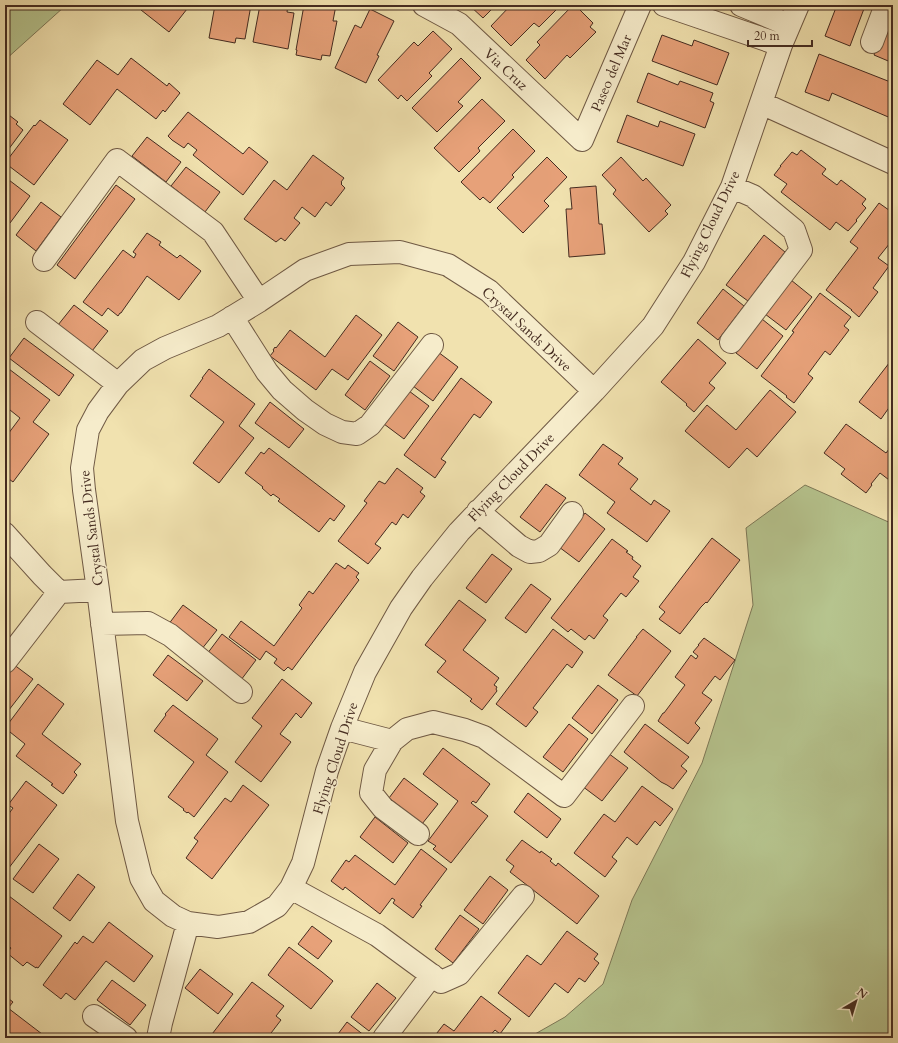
<svg xmlns="http://www.w3.org/2000/svg" width="898" height="1043" viewBox="0 0 898 1043" font-family="Cardo,serif">
<style>
.green{fill:#b6c48e;stroke:#7d7857}
.building{fill:#e7a179;stroke:#442b20}
.lines{fill:none;stroke-linecap:round;stroke-linejoin:round}
.minor-casing{stroke:#6f5944;stroke-width:24}
.minor{stroke:#f6eccb;stroke-width:22}
.labels{text-anchor:middle;stroke-width:3;stroke-linejoin:round;paint-order:stroke}
.street-label{font-size:14px;fill:#442b20;stroke:#f6eccb}
</style>
<rect width="100%" height="100%" fill="#f1e2af"/>
<filter id="stains"><feTurbulence type="fractalNoise" baseFrequency=".005" numOctaves="4"/><feColorMatrix values="0 0 0 0 .2 0 0 0 0 .09 0 0 0 0 .02 0 0 0 .5 -.17"/></filter>
<radialGradient id="worn" r=".72"><stop offset=".6" stop-color="#630" stop-opacity="0"/><stop offset="1" stop-color="#630" stop-opacity=".3"/></radialGradient>
<path class="green" d="M5,5H62L64,7L5,60Z
M805,485L893,524V1038H528L565,1017L603,984L632,900L702,763L753,605L746,528Z"/>
<path class="building" d="M145,5H187L185,7L187,9L169,32L141,10Z
M215,5H251L245,39L236,38L235,43L209,38Z
M260,5H288L287,12L294,13L288,49L253,42Z
M304,5H336L333,21H337L330,56L322,55L321,60L296,55L297,50H296Z
M469,5H496L483,18Z
M511,5H561L539,27L534,23L511,46L491,26Z
M573,5H575L593,23L590,27L596,32L570,58L567,55L545,79L526,60L540,45L537,42Z
M837,5H861L865,6L850,46L825,36Z
M370,9L394,21L377,55L379,56L366,83L335,68L355,25L361,28Z
M889,16L893,18V63L874,55Z
M433,31L452,49L429,73L432,76L407,101L401,95L398,99L378,80L414,42L418,46Z
M662,35L692,46L694,40L729,53L717,85L652,61Z
M819,54L893,83V119L832,93L829,101L805,92Z
M131,58L167,86L169,83L180,93L165,112L163,110L156,119L117,89L90,125L63,104L97,60L118,75Z
M461,58L481,78L458,102L463,106L437,132L412,108Z
M648,73L678,85L680,81L713,93L710,101L714,103L705,128L637,102Z
M482,99L505,121L478,148L480,151L459,172L434,148Z
M5,112L18,122L16,124L23,130L5,154Z
M188,112L243,154L249,147L268,162L243,195L193,155L197,150L188,143L184,148L172,140L168,136Z
M627,115L658,127L660,121L695,134L683,166L617,142Z
M40,120L68,140L34,185L5,163L34,125L35,126Z
M513,129L535,151L512,175L514,177L490,203L483,197L480,200L461,182Z
M147,137L181,162L166,182L132,156Z
M801,150L826,169L822,174L837,185L841,180L866,199L862,204L866,208L856,220L857,221L848,231L836,222L830,230L781,192L787,184L774,175L781,166H780L792,152L797,155Z
M313,155L344,178L341,182L342,183L341,184L345,188L331,206L326,202L315,217L302,207L294,218L300,223L285,241L281,238L276,242L244,219L274,180L287,190Z
M547,157L567,177L544,201L549,206L523,233L497,208Z
M621,157L643,181L646,178L671,205L665,211L668,214L649,232L613,194L616,190L602,175Z
M186,167L220,192L205,212L171,186Z
M5,177L30,196L10,223L5,219Z
M116,185L135,199L75,279L57,265Z
M596,186L599,224H602L605,254L569,257L566,209H572L570,188Z
M41,202L61,217L36,251L16,235Z
M879,203L893,213V245L890,243L878,258L889,266L873,288L878,292L859,317L851,310H852L826,290L858,248L850,242Z
M147,233L161,242L159,245L177,258L180,255L201,271L179,300L147,276L123,310L121,313H120L118,316L108,308L102,316L83,302L123,250L134,258L136,254L133,252Z
M764,235L785,252L748,301L726,285Z
M791,280L812,297L786,330L765,314Z
M723,289L744,306L718,340L697,323Z
M820,293L851,317L844,326L849,330L830,355L825,351L808,374L813,378L794,403L786,397L787,396L761,376L794,332L792,331Z
M74,305L108,331L92,351L58,325Z
M356,315L382,335L348,380L332,369L316,390L270,356L274,351L273,350L275,347L276,348L290,330L325,357Z
M762,319L783,336L757,369L736,353Z
M398,322L418,337L394,371L373,356Z
M24,338L74,375L59,396L9,358Z
M698,339L726,363L709,383L715,388L694,412L686,405L687,404L661,382Z
M438,352L458,367L433,401L413,386Z
M893,358V402L881,419L859,402Z
M370,361L390,376L365,410L345,395Z
M5,366L50,400L33,422L49,434L13,482L5,476V438L20,418L5,406Z
M209,369L255,404L239,426L254,438L219,483L193,463L224,422L190,396L203,378H202Z
M461,378L492,402L480,418L474,414L441,459L446,462L435,478L404,455Z
M770,390L796,412L757,457L747,448L729,468L685,431L707,405L736,430Z
M409,391L429,406L404,439L384,424Z
M270,402L304,429L289,448L255,423Z
M846,424L886,453L893,444V483L880,473L871,484L872,485L866,493L841,474L845,469L824,453Z
M603,444L623,458L618,464L638,479L630,489L651,505L654,500L670,511L647,542L607,513L615,502L579,475Z
M269,448L345,506L334,521L330,518L319,532L278,501L280,499L273,494L271,496L262,488L263,487L245,473L261,452L264,454Z
M397,468L423,488L420,492L425,496L408,518L403,514L396,525L392,522L375,544L381,548L368,564L338,541L367,503L364,501L379,481L385,484Z
M546,484L566,498L540,532L520,517Z
M585,513L605,529L579,562L559,547Z
M712,538L740,560L707,603L706,602L701,607L680,634L659,619L665,612L659,607Z
M612,539L628,551L626,552L633,557L632,559L641,566L633,577L639,581L626,597L621,593L603,616L608,620L594,639L589,635L585,640L571,629L568,632L551,618Z
M492,554L512,569L486,603L466,588Z
M336,563L345,569L348,565L359,573L356,577L359,580L292,670L288,667L284,671L274,663L277,659L266,651L260,660L229,637L241,621L274,646L302,608L299,605L309,591L313,594Z
M531,584L551,599L526,633L505,618Z
M459,600L486,620L463,650L499,678L494,685L497,687L496,689L497,691L482,710L470,701L472,699L437,672L446,661L425,645Z
M183,605L217,630L201,650L168,625Z
M553,629L583,652L572,668L567,664L533,708L538,712L526,727L496,704Z
M643,629L671,651L637,696L608,675L637,637H636Z
M222,634L256,660L241,680L207,654Z
M704,638L735,660L720,680L715,676L702,693L712,700L695,723L700,728L688,744L658,721L661,716L663,713H664L685,685L675,677L691,655L696,659L698,656L693,652L699,645H698Z
M168,655L203,681L187,701L153,675Z
M13,664L33,679L5,715V674Z
M282,679L312,703L301,718L296,713L280,734L291,742L261,782L235,762L262,726L252,718Z
M38,684L64,704L42,734L81,764L74,772L77,775L63,794L51,785L53,784L16,756L25,744L5,728Z
M598,685L618,700L592,734L572,718Z
M173,705L218,739L206,755L228,772L194,817L188,812L187,813L183,810L184,809L168,797L194,762L154,731L166,715L165,714Z
M569,724L588,739L563,772L543,757Z
M645,724L689,757L681,766L687,771L673,789L667,785L661,782L624,752Z
M443,748L490,784L476,803L473,801L471,803L488,816L451,863L433,849L436,846L428,841L458,801L423,774Z
M608,753L628,768L602,801L582,786Z
M404,778L438,804L422,824L389,798Z
M26,781L57,805L5,873V819L13,808L8,805Z
M243,785L269,805L212,879L186,858L198,841L194,838L225,798L231,802Z
M642,786L673,809L660,826L655,821L637,845L627,837L612,857L617,861L605,877L574,853L604,814L615,822Z
M528,793L561,819L547,838L514,812Z
M375,817L408,843L393,863L360,837Z
M522,840L540,853L541,851L552,859L550,861L556,866L558,863L599,896L577,924L510,872L514,866L506,860Z
M39,844L59,859L33,893L13,879Z
M421,849L447,869L420,905L422,906L413,918L393,903L395,900L392,898L380,914L345,887L343,890L331,881L346,860L349,862L355,855L395,885Z
M78,874L95,887L70,921L53,908Z
M490,876L508,890L483,924L464,910Z
M5,893L62,936L38,968L36,967V968L27,962L23,966L7,953L11,948L5,943Z
M460,915L479,929L453,963L435,949Z
M109,922L153,956L134,982L106,961L75,1000L66,993L61,999L43,985L75,942L77,944L83,936L93,943Z
M312,926L332,941L318,959L298,944Z
M567,931L598,954L594,959L599,963L585,982L579,978L568,993L555,983L529,1017L498,993L527,955L541,965Z
M289,947L322,972L333,981L311,1009L268,975Z
M200,969L233,994L218,1014L185,988Z
M112,980L146,1005L130,1025L97,1000Z
M252,982L284,1006L276,1016L281,1020L268,1037L263,1034L260,1038H209Z
M377,983L396,998L369,1031L351,1017Z
M5,996L13,1002L8,1008L42,1034L40,1038H5Z
M481,996L511,1019L500,1034L495,1030L488,1038H433L444,1024L454,1031Z
M347,1022L365,1036L364,1038H335Z"/>
<g class="lines">
<defs>
<path id="minor" d="M424,5L459,24L582,140L640,5
M664,5L781,45
M741,5L789,25
M872,42L886,5
M761,103L893,163
M44,260L117,160L213,232L259,301
M232,317L267,372L282,390L305,410L325,424L342,432L357,434L370,425L432,345
M37,322L118,384
M731,342L801,250L794,230L753,196L732,187
M594,391L489,291L448,265L400,252L349,254L305,270L259,301L218,326L165,348L143,360L118,384L98,411L88,430L82,468L84,490L98,590L127,821L141,878L154,901L173,916L188,923L218,927L249,922L277,906L291,888L303,863L327,771L342,728L365,672L401,608L422,578L459,532L594,391L653,326L694,262L732,187L781,45L798,5
M478,511L519,546L530,552L539,551L549,545L572,513
M5,534L42,575L59,592L98,590
M102,624L148,623L170,635L241,692
M5,662L59,592
M342,728L392,741
M418,834L383,808L371,793L375,770L392,741L407,729L433,722L465,730L484,737L564,796L633,706
M291,888L377,935L441,982L459,974L523,896
M94,1016L126,1038
M158,1038L161,1023L188,923
M384,1038L432,975"/>
</defs>
<use href="#minor" class="minor-casing"/>
<use href="#minor" class="minor"/>
</g>
<g class="labels">
<g class="street-label">
<text transform="translate(506 69) rotate(43)" y="5">Via Cruz</text>
<text transform="translate(611 73) rotate(-67)" y="5">Paseo del Mar</text>
<text transform="translate(710 224) rotate(-64)" y="5">Flying Cloud Drive</text>
<text transform="translate(527 329) rotate(43)" y="5">Crystal Sands Drive</text>
<text transform="translate(511 477) rotate(-46)" y="5">Flying Cloud Drive</text>
<text transform="translate(91 528) rotate(-97)" y="5">Crystal Sands Drive</text>
<text transform="translate(335 758) rotate(-72)" y="5">Flying Cloud Drive</text>
</g>
</g>
<rect width="898" height="1043" fill="none" stroke="#f1e2af" stroke-width="20"/>
<rect x="6" y="6" width="886" height="1031" fill="none" stroke="#442b20" stroke-width="2"/>
<rect x="10" y="10" width="878" height="1023" fill="none" stroke="#442b20"/>
<g transform="translate(856 1001) rotate(38)" stroke="#f6eccb" stroke-width="3" paint-order="stroke">
<path d="M0-3L7 15L0 10L-7 15Z" fill="#442b20"/>
<text y="-6" font-size="11" font-weight="bold" text-anchor="middle" fill="#442b20">N</text>
</g>
<path d="M748 40v6h64v-6" fill="none" stroke="#442b20" stroke-width="2"/>
<text x="754" y="40" font-size="12" fill="#442b20" stroke="#f6eccb" stroke-width="3" paint-order="stroke">20 m</text>
<rect width="100%" height="100%" filter="url(#stains)"/>
<rect width="100%" height="100%" fill="url(#worn)"/>
</svg>
